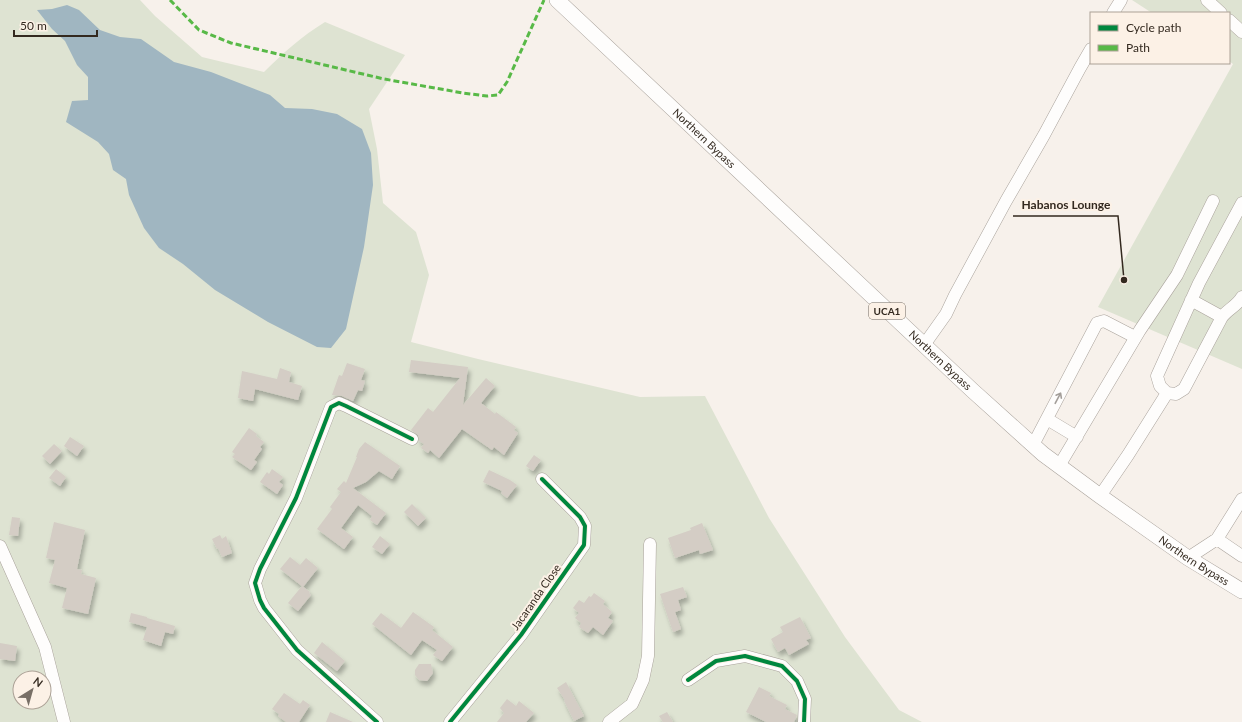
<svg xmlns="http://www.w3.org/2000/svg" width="1242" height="722" viewBox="0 0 1242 722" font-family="Lato,sans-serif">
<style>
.green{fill:#dee3d2;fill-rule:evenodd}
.water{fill:#a0b6c1}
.building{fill:#d4cdc5;filter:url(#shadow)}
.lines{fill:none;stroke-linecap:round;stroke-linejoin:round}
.minor-casing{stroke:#a9a29b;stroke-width:13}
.major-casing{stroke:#a9a29b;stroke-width:16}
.minor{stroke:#fefdfc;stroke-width:12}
.major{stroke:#fefdfc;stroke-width:15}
.quiet{stroke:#58b947;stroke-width:3;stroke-dasharray:6 3;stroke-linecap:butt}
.cycleway-casing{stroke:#fcf1e6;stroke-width:6}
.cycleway{stroke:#00873e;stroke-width:4}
.oneway{stroke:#a39e99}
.labels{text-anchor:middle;stroke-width:4;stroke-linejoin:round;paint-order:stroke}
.shield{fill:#fcf1e6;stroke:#6f655b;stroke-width:1}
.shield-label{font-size:10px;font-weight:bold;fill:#33291f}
.street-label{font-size:11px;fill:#33291f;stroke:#fcf1e6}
.leader{fill:none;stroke:#33291f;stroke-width:1.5}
.callout-dot{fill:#33291f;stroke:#fcf1e6;stroke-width:1.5}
.callout-label{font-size:12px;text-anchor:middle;font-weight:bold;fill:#33291f;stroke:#fcf1e6;stroke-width:4;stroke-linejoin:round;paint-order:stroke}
</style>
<defs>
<filter id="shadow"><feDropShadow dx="2.5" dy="4.5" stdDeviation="2" flood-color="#0004"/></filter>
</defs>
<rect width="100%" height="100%" fill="#f7f1eb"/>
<path class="green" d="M0,0H140L155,16L202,57L264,72C283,53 302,36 325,22L405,55L369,109L377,149L383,203L416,232L429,275L411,342L478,359L640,397L705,396L769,518L845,637L899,710L922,722H0ZM20,678H44V702H20Z
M1132,0H1242V369L1098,307L1233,64L1229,61V13H1152Z"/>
<path class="water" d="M67,5L79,10L100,30L120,37L141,39L174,62L211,72L270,95L285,108L312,109L337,114L362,129L371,153L373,185L364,247L346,329L331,348L317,347L268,322L215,290L183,264L159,248L144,228L129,195L126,179L113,170L109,154L98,142L66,122L72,101L88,100V77L77,65L65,41L52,29L37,10L52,9Z"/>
<path class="building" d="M411,360L468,367L463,405L486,378L495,386L481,403L495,414L496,412L516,427L514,430L518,433L504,455L494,447L492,450L462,429L439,458L430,450L428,453L421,448L424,444L419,441L418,435L411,430L428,408L433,412L460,378L409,372Z
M347,363L365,369L361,380L365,381L362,391L358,390L353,401L342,396L332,395L339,375L342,376Z
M280,368L291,372L289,382L302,386L298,400L255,389L253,401L238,398L242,371L277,379Z
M249,428L257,434L256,436L264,442L260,447L262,449L254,460L257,462L251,470L232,457L235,454L232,452Z
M70,437L84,446L77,456L64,446Z
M365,442L400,466L392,479L379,471L366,482L353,488L386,513L377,525L370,520L372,516L358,505L341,528L353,537L344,549L317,529L332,509L330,507L341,492L337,489L344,481L346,483L357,457H356L359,449Z
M54,444L62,451L50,464L42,456Z
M534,455L541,460L533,471L526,466Z
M56,469L66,477L60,486L49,478Z
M272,469L283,477L279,482L283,485L277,494L260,482L267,472L269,474Z
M489,470L510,480L517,485L507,498L501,493L502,491L483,482Z
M412,504L426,518L418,526L404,512Z
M12,517L20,518L18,536L9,535Z
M54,522L85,530L77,569L82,570L81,574L96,578L88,614L62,608L67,588L49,583L55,560L46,558Z
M702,523L713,550L700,554L699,550L675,558L668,538L691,530L690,528Z
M220,535L222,539L226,536L232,553L222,557L218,548L217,549L212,539Z
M380,536L390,544L382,554L372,547Z
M290,557L300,565L306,558L318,568L303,587L280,569Z
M302,586L310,592L309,593L311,595L298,611L288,603Z
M683,587L687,597L678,600L681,610L675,612L681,629L673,632L660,594Z
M594,593L605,601L603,604L612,612L608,618L613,621L603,635L593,627L588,633L579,627L581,623L575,618L579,613L573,608L579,600L584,603L589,596L591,597Z
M413,612L434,627L432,630L453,647L442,661L433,655L437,650L422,640L411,655L372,624L381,613L401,628Z
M131,613L147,617V618L175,626L173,634L165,632L161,646L143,640L147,627L129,622Z
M800,617L811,638L806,640L809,644L789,655L785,648L778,652L771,639L783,632L780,627Z
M322,642L345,661L337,671L314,653Z
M0,643L17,646L15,661L0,659Z
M419,664H431L433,673L427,681L419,680L415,675V670Z
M566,682L584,716L574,721L564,701L565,700L557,688Z
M759,687L771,693L769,696L787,705L785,709L797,715L794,722H766L746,712Z
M284,693L300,704L303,700L310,705L299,722H286L278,716L279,714L272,709Z
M507,699L516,706L519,701L534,713L526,722H497L504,713L500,708Z
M330,712L353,722H326Z
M667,712L673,722H663L659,716Z"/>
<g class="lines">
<defs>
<path id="minor" d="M1207,0L1221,13
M1113,13L1121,0
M1229,20L1242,32
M1191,300L1222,317
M924,345L946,314L955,295L1006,201L1044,135L1080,68L1091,49
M1167,393L1176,394L1184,389L1222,317C1228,309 1237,306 1242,297
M1047,419L1077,437
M1033,445L1097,323L1104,321L1135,337
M1059,466L1140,330L1177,275L1213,201
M1100,496L1128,455L1167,393L1160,386L1157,376L1199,283L1242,203
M1217,539L1242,499
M0,546L45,647L64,722
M1188,558L1217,539L1242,556
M688,680L716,661L745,656L782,666L797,681L805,699L804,722
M377,722L297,650L264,608L260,600L255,583L260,569L296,498L331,407L339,403L346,406L412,439
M450,722L521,635L584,545L585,526L580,517L542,479
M609,722L632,704L643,680L648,656L650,544"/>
<g id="major">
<path id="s1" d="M557,0L973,391L1043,454L1100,496L1188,558L1242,591"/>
</g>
</defs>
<use href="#minor" class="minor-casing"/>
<use href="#major" class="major-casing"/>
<use href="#minor" class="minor"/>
<use href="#major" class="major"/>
<path class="quiet" d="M170,0L199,30L231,43L384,79L463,93L487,96L498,95L507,82L544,0"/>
<defs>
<path id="cycleway" d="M688,680L716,661L745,656L782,666L797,681L805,699L804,722
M377,722L297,650L264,608L260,600L255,583L260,569L296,498L331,407L339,403L346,406L412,439
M450,722L521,635L584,545L585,526L580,517L542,479"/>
</defs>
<use href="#cycleway" class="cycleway-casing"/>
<use href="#cycleway" class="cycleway"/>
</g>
<defs><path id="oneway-shaft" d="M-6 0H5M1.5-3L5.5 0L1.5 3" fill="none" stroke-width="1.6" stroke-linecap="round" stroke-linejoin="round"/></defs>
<use class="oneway" href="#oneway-shaft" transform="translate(1058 398) rotate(-62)"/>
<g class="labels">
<rect class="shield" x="869" y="303" width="36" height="16" rx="3"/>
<g class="shield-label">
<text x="887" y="315">UCA1</text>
</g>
<g class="street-label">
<text dy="4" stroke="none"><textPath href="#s1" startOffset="202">Northern Bypass</textPath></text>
<text dy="4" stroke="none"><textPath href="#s1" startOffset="526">Northern Bypass</textPath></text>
<text dy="4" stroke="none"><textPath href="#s1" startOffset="850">Northern Bypass</textPath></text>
<text transform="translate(536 597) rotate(-55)" y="4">Jacaranda Close</text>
</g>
</g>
<path class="leader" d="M1124 280L1118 216H1013"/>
<circle class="callout-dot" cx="1124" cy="280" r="4"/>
<g class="callout-label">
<text x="1066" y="209">Habanos Lounge</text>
</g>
<rect x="1090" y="12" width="140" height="52" fill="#fcf1e6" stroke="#aca196"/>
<rect x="1098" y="25" width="20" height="6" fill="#00873e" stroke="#aca196"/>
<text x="1126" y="32" font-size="12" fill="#33291f">Cycle path</text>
<rect x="1098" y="45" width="20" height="6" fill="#58b947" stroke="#aca196"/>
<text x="1126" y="52" font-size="12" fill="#33291f">Path</text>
<g transform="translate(32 690) rotate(37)"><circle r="19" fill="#fcf1e6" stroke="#aca196"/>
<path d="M0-3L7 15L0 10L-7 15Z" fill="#786f66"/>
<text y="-6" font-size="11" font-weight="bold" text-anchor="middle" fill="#33291f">N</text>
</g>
<path d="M14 30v6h83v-6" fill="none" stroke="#33291f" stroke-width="2"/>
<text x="20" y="30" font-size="12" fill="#33291f" stroke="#fcf1e6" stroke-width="3" paint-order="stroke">50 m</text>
</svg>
